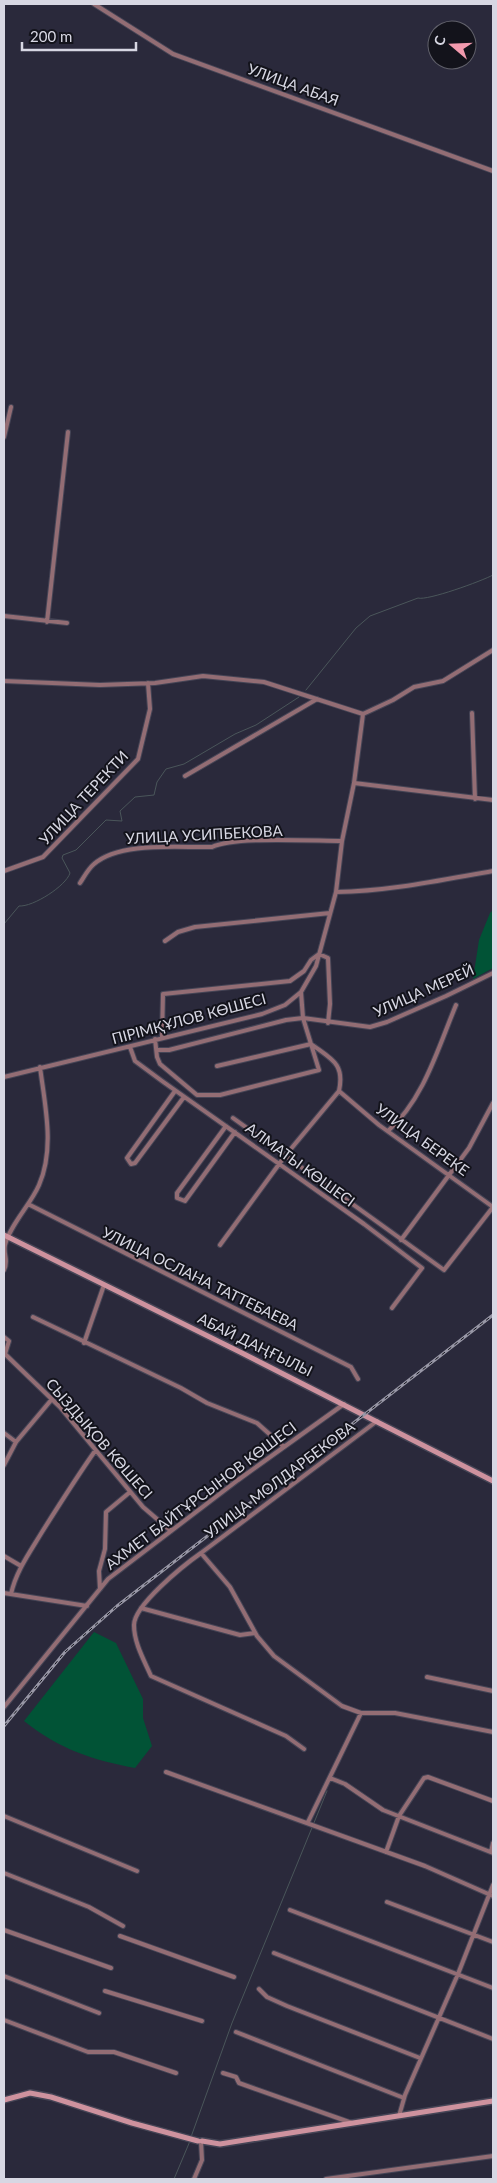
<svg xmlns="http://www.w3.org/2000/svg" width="497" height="2183" viewBox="0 0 497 2183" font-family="Lato,sans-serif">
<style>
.green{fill:#015336}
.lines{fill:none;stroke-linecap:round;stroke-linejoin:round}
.stream{stroke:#4a565a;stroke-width:1}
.street-casing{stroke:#464556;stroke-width:6}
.secondary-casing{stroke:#464556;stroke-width:8}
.street{stroke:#936d74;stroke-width:4}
.secondary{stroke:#ce929e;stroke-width:5}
.rail-casing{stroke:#9897a6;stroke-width:3}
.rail{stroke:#13131b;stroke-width:1;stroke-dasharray:4;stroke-linecap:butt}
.labels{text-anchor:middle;stroke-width:4;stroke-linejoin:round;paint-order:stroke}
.street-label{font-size:15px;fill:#d7d7e3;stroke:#13131b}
</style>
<rect width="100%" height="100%" fill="#2a293b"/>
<path class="green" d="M493,910V968L473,979L479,940L490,913Z
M94,1632L116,1643L143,1699V1718L152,1746L135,1768C92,1760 59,1749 24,1721Z"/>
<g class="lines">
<path class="stream" d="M306,690L356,628L370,616L418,598C427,601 482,581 493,575
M4,924L19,906C33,907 66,886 70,873L62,858L63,855L76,850L106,820L122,821L120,811L135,797L154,795L157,782L166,769L184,764L235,734L256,725L299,697
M191,2137L232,2023L327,1791
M174,2179L190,2141"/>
<defs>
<path id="street" d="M94,4L173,54L493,171
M4,437L11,407
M4,616L67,623
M47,622L68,432
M4,681L100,685L155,683L203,676L264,682L363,714
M472,713L475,799
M363,714L393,700L414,687L443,681L493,650
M185,776L317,699
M354,783L493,800
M4,871L43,857L138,759L150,709L148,683
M80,883C84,877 88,869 94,864C120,841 179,848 212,847C235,836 313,841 342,841
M336,892C390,891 441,880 493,871
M165,941L178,932L195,927L330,913
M162,1037L163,994L290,981L304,971L311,960L319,954L328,958L330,1004L328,1023
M155,1039L157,1057L160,1064L197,1095H220L319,1070L303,1018L301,992
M130,1047L135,1061L162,1081L364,1224L422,1268L392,1308
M157,1050H169L286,1020L303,1018L370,1027L387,1022L446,996L493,973
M217,1066L311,1044C331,1059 345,1063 339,1091
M4,1077L262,1014L285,1005L301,992L316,966L336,892L342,841L354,783L363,714
M175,1091L127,1158L131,1164L135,1163L184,1097
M339,1091L379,1125L493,1207
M233,1118L444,1270L493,1207
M226,1126L177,1193V1198L185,1201L235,1132
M388,1131C424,1099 438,1048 456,1005
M28,1204L351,1367L358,1379
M401,1240L469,1148L493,1103
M220,1245L285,1156L339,1091
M4,1270C9,1260 3,1255 5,1245C10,1225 31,1204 39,1185C55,1148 45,1106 40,1067
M33,1317L181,1388L207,1403L257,1423L284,1447
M4,1337L9,1341L5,1354L60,1407L143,1507L171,1531
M84,1343L104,1285
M377,1421L201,1553L230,1587L257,1636L274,1656L342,1706L361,1713H395L493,1732
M4,1433L16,1442
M4,1465L16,1442L52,1399
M201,1553C184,1565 134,1605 134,1625C134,1643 144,1660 151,1676L286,1736L304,1749
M4,1556L21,1566
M100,1589L99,1571L105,1549L106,1512L130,1492
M4,1593L87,1606
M11,1594C16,1571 30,1552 42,1532C59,1505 76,1478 95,1451
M141,1608L240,1635L255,1633
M427,1677L493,1691
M4,1707L108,1579L238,1480L344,1404
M166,1772L425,1866L493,1896
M330,1778L345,1784L383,1810L493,1853
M4,1816L137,1871
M308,1822L361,1713
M386,1852L399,1816L424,1778L428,1777L493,1801
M491,1852L493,1843
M4,1873L89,1907L123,1926
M387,1902L493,1942
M290,1910L493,1988
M4,1930L111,1968
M120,1936L234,1977
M274,1953L493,2039
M4,1976L99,2013
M259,1989L267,1997L287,2006L420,2058
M105,1991L202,2021
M4,2020L88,2052H114L176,2073
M236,2032L404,2098
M223,2073L236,2077L239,2083L352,2123
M399,2116L405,2095L458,1974L493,1885
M194,2179L202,2160L201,2141
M326,2179L493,2156"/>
<path id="secondary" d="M4,1235L240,1352L493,1481
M4,2100L30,2093L51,2097L132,2123L198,2141
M202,2141L220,2144L493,2101"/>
</defs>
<use href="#street" class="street-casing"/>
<use href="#secondary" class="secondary-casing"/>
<use href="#street" class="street"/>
<use href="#secondary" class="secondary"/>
<defs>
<path id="rail" d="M4,1726L65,1652L117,1606L493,1315"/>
</defs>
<use href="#rail" class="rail-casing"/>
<use href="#rail" class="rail"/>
</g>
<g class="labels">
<g class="street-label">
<text transform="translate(293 85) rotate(20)" y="5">УЛИЦА АБАЯ</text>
<text transform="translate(84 798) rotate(-47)" y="5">УЛИЦА ТЕРЕКТИ</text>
<text transform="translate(204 835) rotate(-3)" y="5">УЛИЦА УСИПБЕКОВА</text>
<text transform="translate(424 991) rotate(-24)" y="5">УЛИЦА МЕРЕЙ</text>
<text transform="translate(189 1019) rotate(-15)" y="5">ПІРІМҚҰЛОВ КӨШЕСІ</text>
<text transform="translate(422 1140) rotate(36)" y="5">УЛИЦА БЕРЕКЕ</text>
<text transform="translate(300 1165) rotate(36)" y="5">АЛМАТЫ КӨШЕСІ</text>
<text transform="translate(200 1279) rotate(26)" y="5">УЛИЦА ОСЛАНА ТАТТЕБАЕВА</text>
<text transform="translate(255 1345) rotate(26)" y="5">АБАЙ ДАҢҒЫЛЫ</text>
<text transform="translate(99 1439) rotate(49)" y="5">СЫЗДЫҚОВ КӨШЕСІ</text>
<text transform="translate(280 1480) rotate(-37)" y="5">УЛИЦА МОЛДАРБЕКОВА</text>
<text transform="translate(201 1496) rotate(-37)" y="5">АХМЕТ БАЙТҰРСЫНОВ КӨШЕСІ</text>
</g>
</g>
<rect width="497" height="2183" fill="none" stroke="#d7d7e3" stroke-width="10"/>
<g transform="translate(452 45) rotate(289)"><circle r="24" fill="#13131b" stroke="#61616b"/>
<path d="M0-4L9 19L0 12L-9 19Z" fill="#f29aae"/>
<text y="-8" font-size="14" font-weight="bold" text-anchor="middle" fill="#d7d7e3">С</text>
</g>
<path d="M22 42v8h114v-8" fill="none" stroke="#d7d7e3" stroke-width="2.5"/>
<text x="30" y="42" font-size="15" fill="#d7d7e3" stroke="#13131b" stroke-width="4" paint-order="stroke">200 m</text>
</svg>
